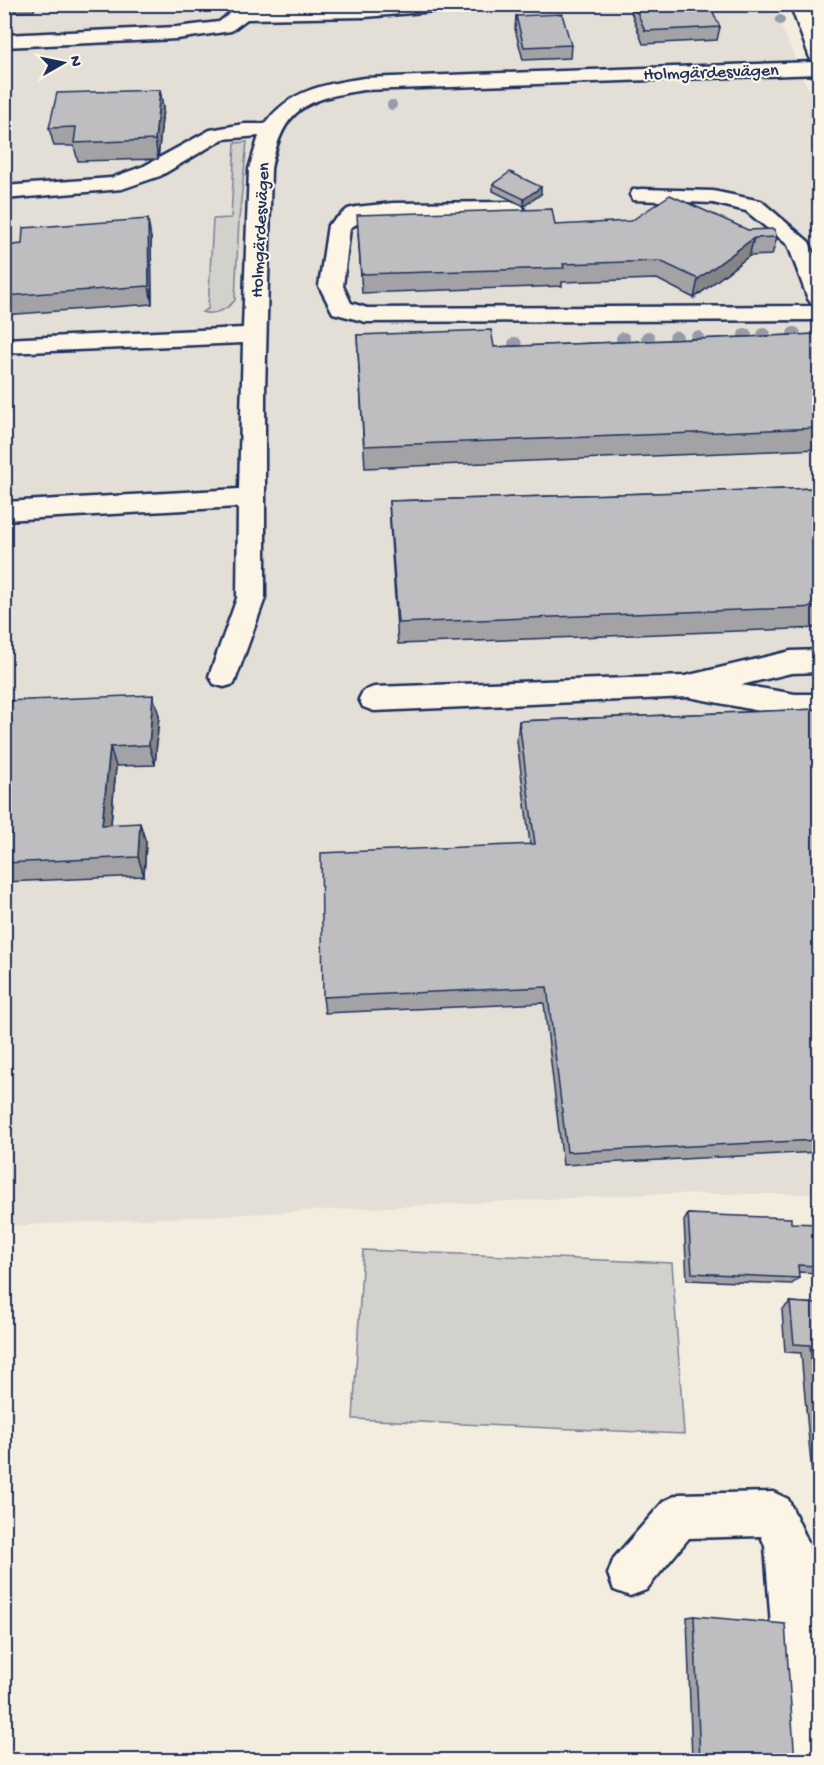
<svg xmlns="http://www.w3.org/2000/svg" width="824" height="1765" viewBox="0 0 824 1765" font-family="'Gochi Hand',sans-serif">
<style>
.built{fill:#e3dfd6}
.green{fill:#d3d1cc;stroke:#778095;stroke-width:1.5}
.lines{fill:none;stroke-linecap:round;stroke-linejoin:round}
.minor-casing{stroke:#1b2f5e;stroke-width:5}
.minor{fill:#fcf5e5;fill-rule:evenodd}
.tree{fill:#969ba8}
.wall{fill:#a3a3a5;stroke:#1b2f5e;stroke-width:1.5}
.shaded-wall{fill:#858586;stroke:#1b2f5e;stroke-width:1.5}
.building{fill:#bebec0;stroke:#1b2f5e;stroke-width:1.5}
.labels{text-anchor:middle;stroke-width:4.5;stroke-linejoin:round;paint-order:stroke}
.far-street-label{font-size:18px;fill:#1b2f5e;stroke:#fcf5e5}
</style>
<rect width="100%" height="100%" fill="#f3ede0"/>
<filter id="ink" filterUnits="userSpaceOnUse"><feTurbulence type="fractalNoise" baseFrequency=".0167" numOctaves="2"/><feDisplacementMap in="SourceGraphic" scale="12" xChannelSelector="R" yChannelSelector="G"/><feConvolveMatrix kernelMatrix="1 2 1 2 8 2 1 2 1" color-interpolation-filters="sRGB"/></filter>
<g filter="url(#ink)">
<path class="built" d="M5,5H772L820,116L819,1194H651L5,1226Z"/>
<path class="green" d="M247,142L239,220L235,300C228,309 214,316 202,312L208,309L213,219L231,218L235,143Z
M363,1250L672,1263L684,1434L353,1419Z"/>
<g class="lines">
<defs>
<path id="minor" d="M234,4H252V7L456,4L454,8L447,10L365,17L247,19L231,31L177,39L4,47V35L177,27L219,22L233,11Z
M790,4H808L820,32V74L364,90C305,99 283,108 271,169L265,392V598L234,684L224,687L214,684L209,676L237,598L238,507L4,520V502L239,489L243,343L4,353V339L243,328L249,169L259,136L223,139L160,176L122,189L4,199V186L111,178L144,166L210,130L244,124H265C289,90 325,84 364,78L814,62L810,58Z
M641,189L713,191L761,201L809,242L820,268V320L366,322L333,313L319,286L328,225L348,209L356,207L393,203L513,202L521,204L524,209L521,214C473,226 391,201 350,228L343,286L351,303L367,308L819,306L812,304L808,299L788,245L746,211L713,203L633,200L630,195L633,190Z
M820,650V672L791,673L741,685L795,694H820V718H795L689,697L374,711L363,707L359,699L363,691L374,687L685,676L791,651Z
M773,1492L788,1499L809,1544L820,1659V1760H781L765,1546L761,1536L689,1538L646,1590L630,1596L614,1590L608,1574L614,1558L664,1501L679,1494Z"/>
</defs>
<use href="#minor" class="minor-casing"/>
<use href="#minor" class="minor"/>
</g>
<g class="tree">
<circle cx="780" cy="20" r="5"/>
<circle cx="392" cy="105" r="5"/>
<circle cx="794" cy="334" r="7"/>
<circle cx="745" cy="335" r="7"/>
<circle cx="764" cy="335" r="7"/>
<circle cx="648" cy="338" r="7"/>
<circle cx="676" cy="338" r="7"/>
<circle cx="697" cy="338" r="7"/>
<circle cx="623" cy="339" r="7"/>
<circle cx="515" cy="344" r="7"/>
</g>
<path class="wall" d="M4,4H35L34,11L4,12Z
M628,4H709L720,27L717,40L643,44Z
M516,16L571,45L570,58L523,60L515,29Z
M160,90L163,108L158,159L78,161L74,146H54L49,128Z
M493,184L541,194L524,206L493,191Z
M555,225L748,230L777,237L772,255L749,256L694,298L657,279L562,282V286L362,293L358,233Z
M151,238L152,304L4,315V246Z
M819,334V449L365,468L357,335L494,347Z
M819,488V628L398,644L390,523L389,501Z
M4,701L159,715L155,765L116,766L111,825L146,842L144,876L4,882Z
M819,709V1152L563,1165L544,1003L325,1013L323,997L530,844L517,741L519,721Z
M688,1214L791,1223L819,1233V1271L817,1273L798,1272L799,1278L792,1284L687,1280L684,1221Z
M790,1302L819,1304V1552L801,1353L785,1352L782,1310Z
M694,1616L795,1761H692L687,1617Z"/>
<path class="shaded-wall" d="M160,90L163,108L158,159L155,140Z
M541,187V194L524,206V199Z
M148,219L151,238L152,304L149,286Z
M754,238L749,256L694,298L698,279Z
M153,695L159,715L155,765L149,745Z
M110,747L116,766L109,844L102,825Z
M140,823L146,842L144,876L138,857Z"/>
<path class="building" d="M673,4H709L720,27L645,31L635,7Z
M562,14L571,45L524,47L516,16Z
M160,90L155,140L74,143L76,127L49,128L57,93Z
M510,172L541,187L524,199L493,184Z
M670,195L748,230L774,229L777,237L754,238L698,279L660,261L563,264L564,268L361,274L357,215L552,209L555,225L631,221Z
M148,219L149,286L4,296V246L22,244L23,228Z
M491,330L494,347L819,334V428L364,446L357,335Z
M819,488V607L398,623L389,501Z
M153,695L149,745L110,747L102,825L140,823L138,857L4,863V701Z
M819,709V1140L567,1152L547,987L323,997L321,853L535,844L519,721Z
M688,1214L791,1218V1223L818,1224L819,1233V1266L798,1265L799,1278L692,1273Z
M790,1302L819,1304V1440L810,1345L794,1344Z
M694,1616L785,1624L795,1761H700Z"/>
</g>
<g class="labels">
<g class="far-street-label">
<text transform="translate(711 71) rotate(-2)" y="6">Holmgärdesvägen</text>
<text transform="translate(259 230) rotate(-87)" y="6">Holmgärdesvägen</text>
</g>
</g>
<rect width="824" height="1765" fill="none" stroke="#fcf5e5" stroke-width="24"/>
<rect x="12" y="12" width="800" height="1741" fill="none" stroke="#1b2f5e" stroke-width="2" filter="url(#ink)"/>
<g transform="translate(63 63) rotate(81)" stroke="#fcf5e5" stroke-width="4.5" paint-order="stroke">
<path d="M0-4.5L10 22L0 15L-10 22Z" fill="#1b2f5e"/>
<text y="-9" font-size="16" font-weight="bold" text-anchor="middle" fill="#1b2f5e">N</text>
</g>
</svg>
